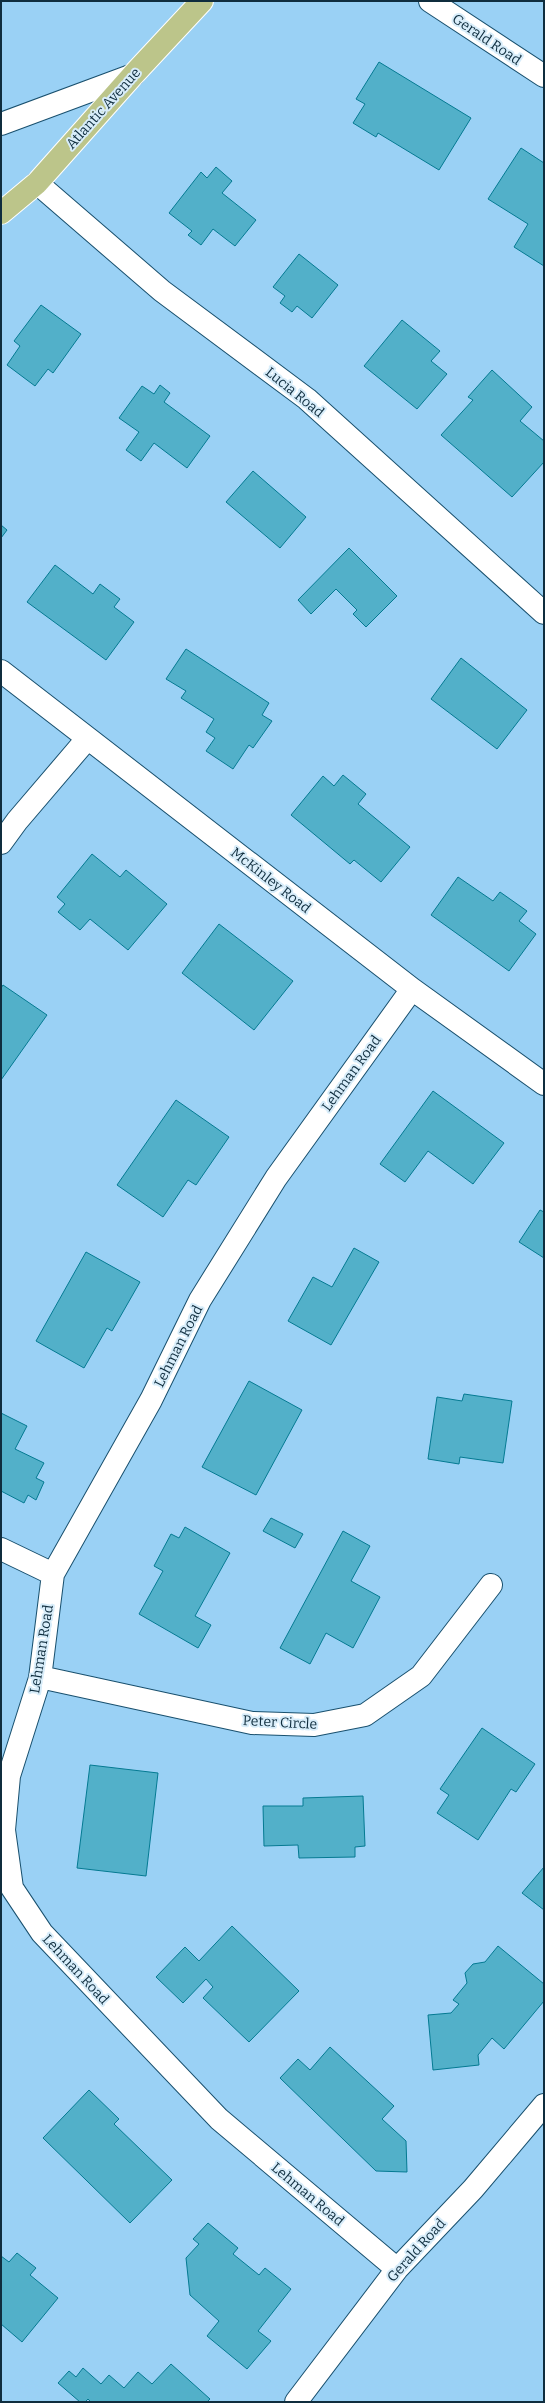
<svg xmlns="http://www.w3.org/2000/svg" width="545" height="2403" viewBox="0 0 545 2403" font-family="Bitter,serif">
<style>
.building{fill:#52b0c9;stroke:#047a92}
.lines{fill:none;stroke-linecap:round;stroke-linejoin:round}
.street-casing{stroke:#19506e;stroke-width:24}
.primary-casing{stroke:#fff;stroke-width:24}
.street{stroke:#fff;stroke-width:22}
.primary{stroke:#bcc58a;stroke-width:22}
.labels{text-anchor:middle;stroke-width:4;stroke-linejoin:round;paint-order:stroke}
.street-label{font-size:14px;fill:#0f2d3e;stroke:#d8edfa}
</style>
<rect width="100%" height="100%" fill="#9ad1f5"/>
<path class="building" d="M379,62L471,118L439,170L378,133L376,137L353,123L365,104L356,99Z
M521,148L544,163V266L514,247L528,224L488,199Z
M216,167L232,181L222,193L256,220L235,246L213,229L201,245L188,235L192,231L169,213L201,172L207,178Z
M299,254L338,285L312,318L297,306L292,312L280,303L285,296L273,287Z
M41,305L81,334L53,373L48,369L35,386L7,365L20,346L14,341Z
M402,320L440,351L431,361L447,374L417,409L364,366Z
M492,370L532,407L520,421L544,441V462L512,497L441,435L473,400L468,397Z
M160,385L170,393L164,402L210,436L187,468L154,443L141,461L126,450L139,432L119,418L142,386L154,394Z
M253,471L306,517L280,548L226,502Z
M1,525L7,530L1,538Z
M349,548L397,596L366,627L353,614L357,610L336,589L311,614L298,600Z
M55,565L93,594L100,584L120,599L114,607L134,622L106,660L27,602Z
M186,649L269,703L262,715L272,721L253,748L249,745L233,769L206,751L215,738L206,732L214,719L181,698L186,691L166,679Z
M461,658L527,710L497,749L431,699Z
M343,775L366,794L358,804L410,847L381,882L354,860L350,864L291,815L323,776L334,786Z
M92,854L120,877L126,870L167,904L128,950L90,919L80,930L58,912L65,904L57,897Z
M458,877L493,901L500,892L527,911L519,921L536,934L509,971L431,915Z
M219,924L293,981L254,1030L182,973Z
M3,985L47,1015L1,1080V988Z
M433,1091L504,1143L473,1184L428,1151L405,1182L380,1164Z
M176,1100L229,1137L196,1185L188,1180L163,1217L117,1185Z
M540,1210L544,1212V1258L519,1242Z
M354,1248L379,1262L331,1345L288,1321L313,1277L332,1287Z
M86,1252L140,1282L112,1331L107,1328L84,1368L36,1341Z
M249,1381L302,1410L256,1495L202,1467Z
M464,1394L512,1401L503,1463L460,1457L459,1464L428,1459L437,1397L462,1401Z
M1,1413L27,1426L15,1449L44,1463L36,1478L44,1482L36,1500L28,1495L24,1503L1,1491Z
M271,1518L303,1534L295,1548L263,1531Z
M185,1527L230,1553L195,1616L211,1625L198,1648L139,1614L163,1571L154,1566L171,1534L179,1538Z
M343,1531L370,1546L351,1581L380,1597L353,1648L326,1633L310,1664L280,1648Z
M482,1728L535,1764L516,1792L511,1789L478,1840L437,1813L449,1795L440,1789Z
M90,1765L158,1773L146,1876L77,1868Z
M363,1796L365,1846L355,1847V1857L299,1858L298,1845L264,1846L263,1806H303V1798Z
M544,1867V1910L522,1893Z
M232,1926L299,1991L249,2042L203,1998L213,1987L206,1979L183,2003L156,1977L185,1947L199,1961Z
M498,1946L544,1984V2001L504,2049L492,2038L478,2055L479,2065L433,2070L428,2015L451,2013L459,2004L453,2000L467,1983L465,1973L473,1964L485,1962Z
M330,2047L394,2106L382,2119L406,2141L407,2172L376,2171L280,2078L298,2059L310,2070Z
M89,2090L119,2119L114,2124L172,2180L130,2223L43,2138Z
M208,2223L238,2248L233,2254L259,2275L265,2268L291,2289L258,2331L271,2341L247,2369L207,2336L219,2321L190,2295L186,2258L199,2244L193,2239Z
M17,2253L36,2268L30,2275L58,2298L22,2342L1,2324V2256L9,2262Z
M171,2364L210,2399L207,2402H91L88,2399L85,2402H80L58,2383L69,2371L76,2377L83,2368L101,2384L109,2375L124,2388L138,2372L152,2384Z"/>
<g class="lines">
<defs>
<path id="street" d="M430,1L544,76
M1,124L133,75
M37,183L162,291L307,399L544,613
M1,671L412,989L544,1084
M1,843L17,821L87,739
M1,1549L53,1574
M40,1677L252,1723L314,1725L365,1715L421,1676L491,1585
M397,2269L219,2119L42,1933L12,1888L4,1830L9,1776L40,1678L53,1574L151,1400L200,1300L276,1178L412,989
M296,2402L397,2269L473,2189L544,2105"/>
<path id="primary" d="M1,213L37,183L133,75L202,1"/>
</defs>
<use href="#street" class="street-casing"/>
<use href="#primary" class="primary-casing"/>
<use href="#street" class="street"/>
<use href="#primary" class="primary"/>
</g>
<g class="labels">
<g class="street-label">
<text transform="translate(487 39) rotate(34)" y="5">Gerald Road</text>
<text transform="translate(103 108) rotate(-48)" y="5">Atlantic Avenue</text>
<text transform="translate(295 392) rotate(39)" y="5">Lucia Road</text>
<text transform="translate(271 880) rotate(38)" y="5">McKinley Road</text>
<text transform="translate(351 1073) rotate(-54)" y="5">Lehman Road</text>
<text transform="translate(178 1346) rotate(-63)" y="5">Lehman Road</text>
<text transform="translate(41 1649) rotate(-81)" y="5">Lehman Road</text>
<text transform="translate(280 1722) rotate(3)" y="5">Peter Circle</text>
<text transform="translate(76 1969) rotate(47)" y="5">Lehman Road</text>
<text transform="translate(308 2194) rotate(40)" y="5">Lehman Road</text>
<text transform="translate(416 2250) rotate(-48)" y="5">Gerald Road</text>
</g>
</g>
<rect width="545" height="2403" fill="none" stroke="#0f2d3e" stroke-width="4"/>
</svg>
